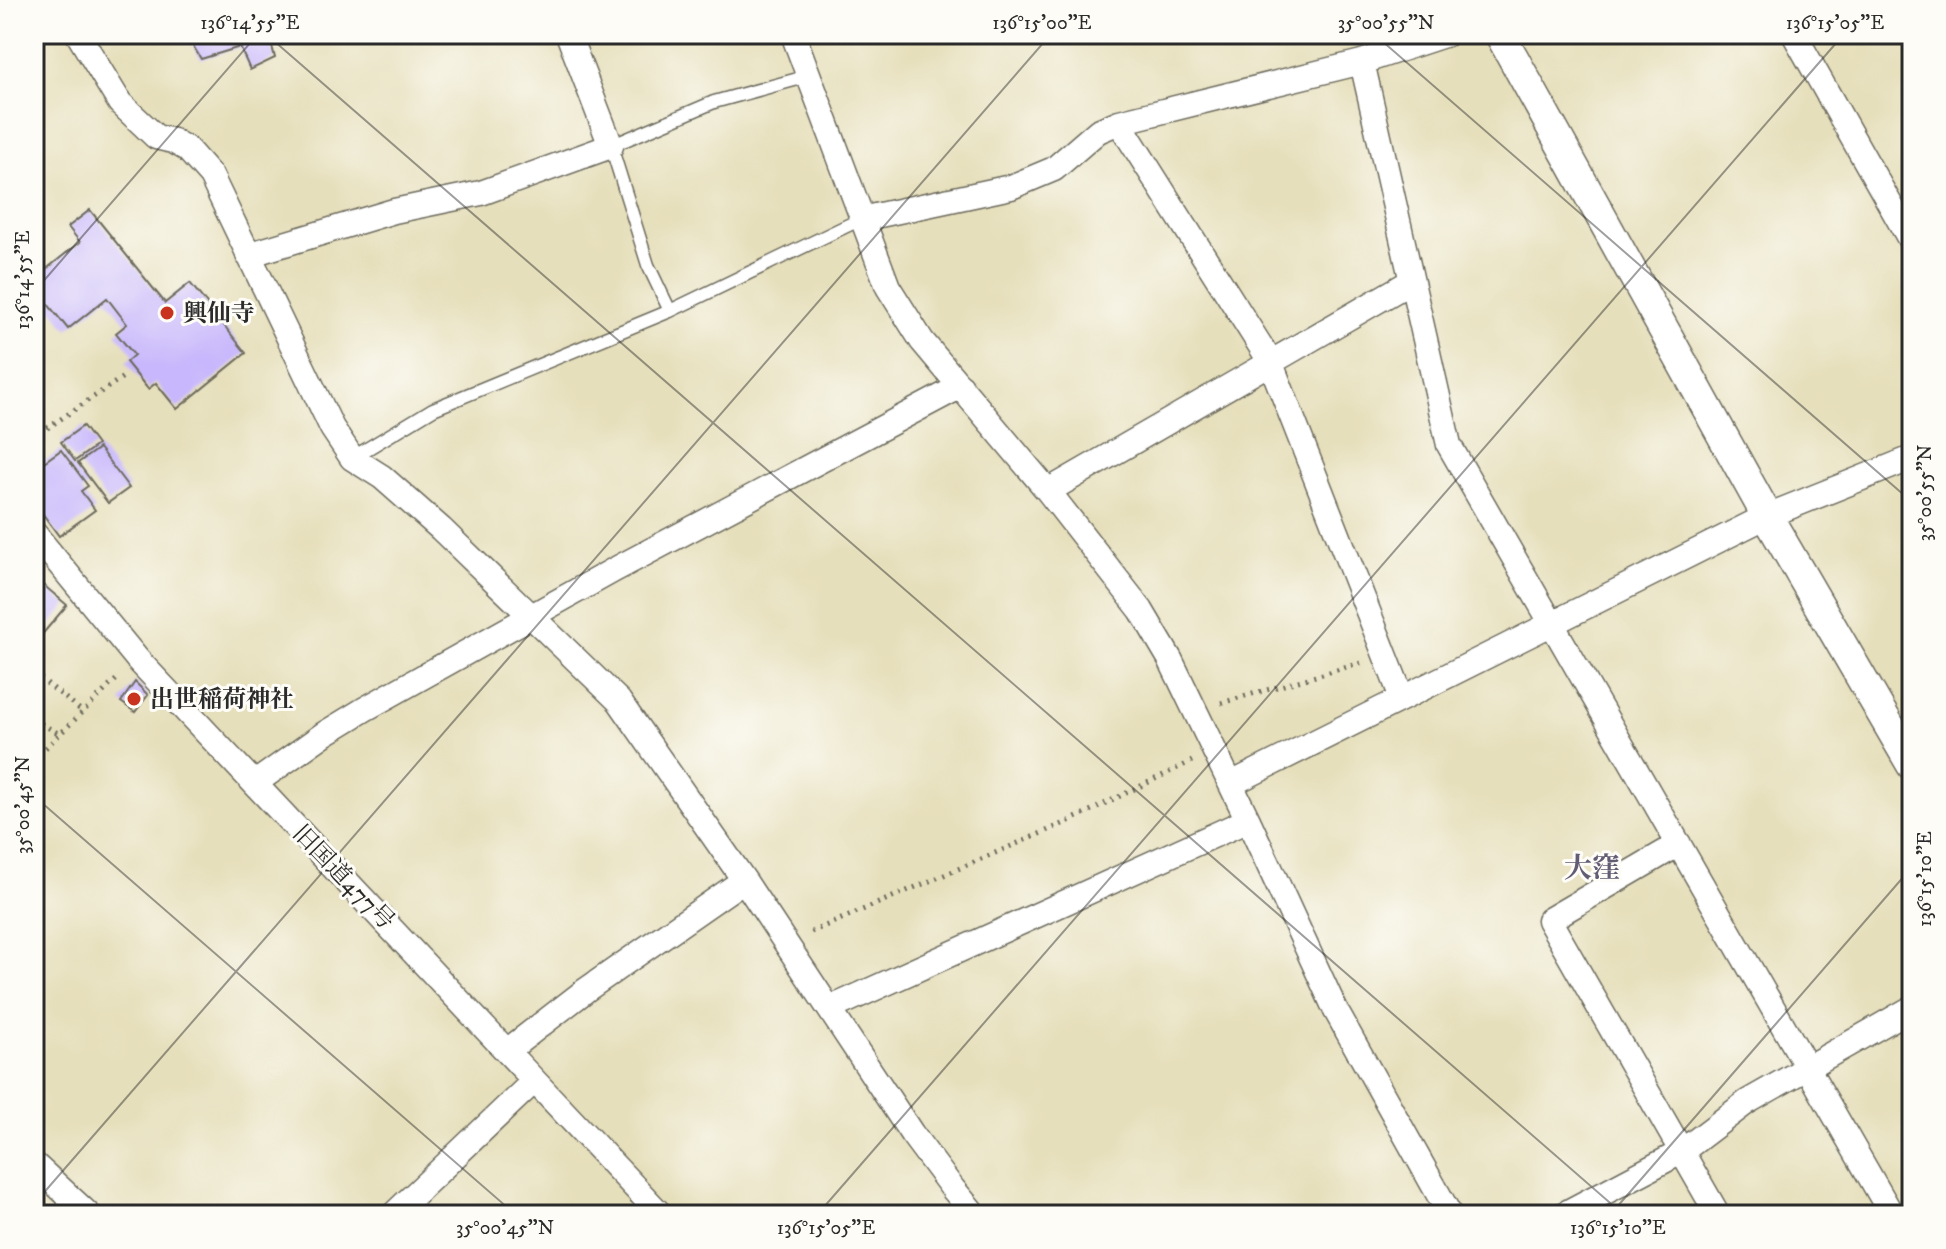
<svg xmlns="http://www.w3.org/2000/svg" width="1946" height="1249" viewBox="0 0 1946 1249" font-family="'IM FELL DW Pica','Noto Serif JP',serif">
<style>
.building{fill:#c8b7fc}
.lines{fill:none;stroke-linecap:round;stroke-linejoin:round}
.service-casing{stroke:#6c6a5d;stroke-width:15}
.minor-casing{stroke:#6c6a5d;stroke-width:27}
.tertiary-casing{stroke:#6c6a5d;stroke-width:33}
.path{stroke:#6c6a5d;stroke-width:5;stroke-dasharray:2 6;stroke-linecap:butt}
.service{stroke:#fff;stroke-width:12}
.minor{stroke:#fff;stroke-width:24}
.tertiary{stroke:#fff;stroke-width:30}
.ticks{fill:none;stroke:#2b2b2b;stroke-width:2;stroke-opacity:0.45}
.poi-dot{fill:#c8321e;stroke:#fdfcf7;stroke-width:3}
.labels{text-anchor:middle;stroke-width:6;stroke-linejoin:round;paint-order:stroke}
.poi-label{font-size:24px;font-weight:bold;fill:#2b2b2b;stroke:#fdfcf7;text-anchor:start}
.street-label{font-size:24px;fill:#2b2b2b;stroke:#fdfcf7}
.quarter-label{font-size:28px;font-weight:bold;fill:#625c74;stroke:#fdfcf7}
.neatline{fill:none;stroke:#2b2b2b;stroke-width:3}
.ticks-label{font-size:20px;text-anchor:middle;fill:#2b2b2b}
</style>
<rect width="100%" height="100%" fill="#fdfcf7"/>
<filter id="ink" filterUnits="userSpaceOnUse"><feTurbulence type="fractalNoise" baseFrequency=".0125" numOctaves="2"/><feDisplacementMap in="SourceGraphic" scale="16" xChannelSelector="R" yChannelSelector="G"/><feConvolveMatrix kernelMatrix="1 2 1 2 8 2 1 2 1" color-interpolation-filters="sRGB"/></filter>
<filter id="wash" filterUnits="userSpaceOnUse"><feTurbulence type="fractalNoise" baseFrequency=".006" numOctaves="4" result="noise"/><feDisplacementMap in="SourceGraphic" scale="32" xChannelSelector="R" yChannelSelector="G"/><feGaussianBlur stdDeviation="1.8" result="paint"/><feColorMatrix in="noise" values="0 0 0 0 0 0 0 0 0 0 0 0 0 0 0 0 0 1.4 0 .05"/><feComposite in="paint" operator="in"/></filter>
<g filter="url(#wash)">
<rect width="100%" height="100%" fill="#e6dfbb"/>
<g id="blocks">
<path class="building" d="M186,34H269L275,58L250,70L240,47L201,59Z
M90,210L165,303L190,283L246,353L177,409L156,383L148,389L126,362L134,355L116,333L127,324L107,298L68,329L34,287V279L80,242L68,227Z
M83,426L97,445L75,461L61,442Z
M99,448L129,488L108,503L78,463Z
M61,450L88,486L81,491L95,510L59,536L34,502V469Z
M34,577L67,605L34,644Z
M135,682L148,695L135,712L121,702Z"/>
</g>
</g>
<g filter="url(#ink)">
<use href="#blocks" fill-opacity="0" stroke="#6c6a5d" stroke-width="2"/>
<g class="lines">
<defs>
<path id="service" d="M670,311L648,265L611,146L714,102L809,76
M352,458L433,409L670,311L861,219"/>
<path id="minor" d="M78,34L120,103L156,137L173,141L187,149L211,176L332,428L352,458L382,477L441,529L619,701L744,880L912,1134L953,1189L975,1215
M793,34L888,287L922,341L1048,491L1141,610L1170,659L1248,820L1336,1011L1450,1215
M1794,34L1912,243
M1362,62L1449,445L1892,1215
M1119,122L1270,361L1402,698
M861,219L1011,187L1054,169L1098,131L1119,122L1362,62L1447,34
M248,255L394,211L481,193L611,146L568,34
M1048,491L1410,282
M34,533L138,660L661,1215
M255,783L324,734L365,709L614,570L961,386
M1231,784L1767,516L1912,458
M1679,844L1549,920L1718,1215
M831,1008L1248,820
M507,1051L586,990L744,880
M34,1164L89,1215
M393,1215L534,1081
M1562,1215L1681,1152L1747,1102L1912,1008"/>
<path id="tertiary" d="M1500,34L1767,516L1912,765"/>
</defs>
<use href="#service" class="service-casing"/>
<use href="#minor" class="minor-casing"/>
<use href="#tertiary" class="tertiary-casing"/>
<path class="path" d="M34,437L123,377
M34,673L83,712
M1221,703L1361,663
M34,720L60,734
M34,759L120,676
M811,932L1065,823L1192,761"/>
<use href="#service" class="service"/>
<use href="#minor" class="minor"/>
<use href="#tertiary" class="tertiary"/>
</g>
</g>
<path class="ticks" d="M266,34L1624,1215M1374,34L1912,502M34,292L258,34M34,796L516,1215M34,1204L1051,34M817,1215L1844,34M1610,1215L1912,867"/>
<g class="poi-dot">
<circle cx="167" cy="313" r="8"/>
<circle cx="134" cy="699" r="8"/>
</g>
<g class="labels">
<g class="poi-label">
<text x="183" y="321">興仙寺</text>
<text x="150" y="707">出世稲荷神社</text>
</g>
<g class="street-label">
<text transform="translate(344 877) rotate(46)" y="8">旧国道477号</text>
</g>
<g class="quarter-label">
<text x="1592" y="877">大窪</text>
</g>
</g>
<rect width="1946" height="1249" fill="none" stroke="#fdfcf7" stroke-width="88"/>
<rect x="44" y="44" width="1858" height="1161" class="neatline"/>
<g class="ticks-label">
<text x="250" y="29">136°14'55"E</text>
<text x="1042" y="29">136°15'00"E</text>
<text x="1386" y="29">35°00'55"N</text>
<text x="1835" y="29">136°15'05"E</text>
<text transform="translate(22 280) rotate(-90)" y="7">136°14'55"E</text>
<text transform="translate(1924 493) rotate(-90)" y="7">35°00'55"N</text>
<text transform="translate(22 805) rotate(-90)" y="7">35°00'45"N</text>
<text transform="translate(1924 879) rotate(-90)" y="7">136°15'10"E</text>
<text x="505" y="1234">35°00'45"N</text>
<text x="826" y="1234">136°15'05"E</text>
<text x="1618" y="1234">136°15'10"E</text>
</g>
</svg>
